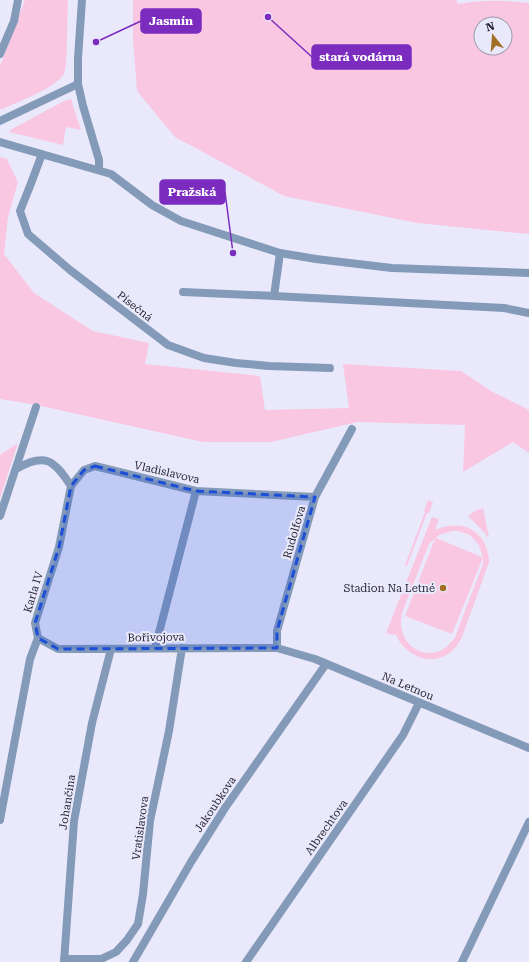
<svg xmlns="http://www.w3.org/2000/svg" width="529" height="962" viewBox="0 0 529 962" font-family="'Roboto Serif',serif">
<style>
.green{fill:#f9c7e2;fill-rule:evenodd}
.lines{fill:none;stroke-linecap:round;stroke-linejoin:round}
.street{stroke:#849ab9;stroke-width:8}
.marked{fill:#1d4ed8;fill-opacity:0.2;stroke:#1d4ed8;stroke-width:3;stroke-dasharray:8 5;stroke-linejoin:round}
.poi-dot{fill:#a16f25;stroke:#eae9fc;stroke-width:1.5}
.labels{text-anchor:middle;stroke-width:4;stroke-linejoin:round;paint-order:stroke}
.street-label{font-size:11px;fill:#292834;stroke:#eae9fc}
.poi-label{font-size:11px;fill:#292834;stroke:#eae9fc;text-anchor:end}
.leader{fill:none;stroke:#7b2cbf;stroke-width:1.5}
.callout-dot{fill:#7b2cbf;stroke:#eae9fc;stroke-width:1.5}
.callout{fill:#7b2cbf;stroke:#7b2cbf;stroke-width:1.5}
.callout-label{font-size:12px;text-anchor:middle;font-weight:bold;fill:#fff}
</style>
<rect width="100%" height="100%" fill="#eae9fc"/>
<path class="green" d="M25,0H68C67,13 68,66 64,74C55,88 18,102 3,109H0V66Z
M133,0H456L458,4C482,0 505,0 529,3V234L417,223L284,196L175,137L137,91L133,39ZM481,24H505V48H481Z
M71,99L81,130L66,127L63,145L9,132L10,130L64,101Z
M0,157L7,159L18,182L8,217L4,254L34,293L93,331L149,343L145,364L260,376L265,410L349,408L343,364L461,371L491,391L529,410V453L513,442L463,472L465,425L357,422L271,442H203L37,405L0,399Z
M18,443L0,498V455Z
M428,500L433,502L429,513H427L407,566L405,565L425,512L424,511Z
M483,508L488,533L489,535L488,537L486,536V534L468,516L475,511Z
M432,517L439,519L435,530C462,518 488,531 489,562L462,637C459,642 457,646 453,650C433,669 404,656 395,633L394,635L386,633ZM452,531H458L470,535L479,545L483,558V564L455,637C435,669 394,649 402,613L429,544L439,535Z
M436,538L482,557V560L452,634L405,616L434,541Z"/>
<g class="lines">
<path class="street" d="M82,0L78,58V84L83,106L99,160V170
M0,54L14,21L18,0
M0,121L78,84
M0,142L111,174L152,205L181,221L280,253L316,259L392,268L529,273
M42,154L30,186L20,211L28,234L70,270L168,345L204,358L236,363L269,366L330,368
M183,292L274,296L280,253
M274,296L504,308L529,313
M71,486L84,470L95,466L196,491L315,497
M0,516L36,407
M38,638L58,649L277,648L315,659L529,748
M155,648L196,491
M277,648V631L315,497L352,429
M0,820L30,659L38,638L35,623L59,547L71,486C54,460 45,452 16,469
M64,959H101L116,952L127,940L138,924L143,894L150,821L169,731L182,648
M64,962L74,821L92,723L111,649
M133,962L191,862L225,808L326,664
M246,962L403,735L419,703
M462,962L529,822"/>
</g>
<path class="marked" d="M95,466L196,491L315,497L277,631V648L58,649L38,638L35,623L59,547L71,486L84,470Z"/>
<circle class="poi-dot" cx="443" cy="588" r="4"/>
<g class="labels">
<g class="street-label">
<text transform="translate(135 306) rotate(38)" y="4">Písečná</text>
<text transform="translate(167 472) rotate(13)" y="4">Vladislavova</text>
<text transform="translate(294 532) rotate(-74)" y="4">Rudolfova</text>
<text transform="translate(33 592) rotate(-73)" y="4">Karla IV</text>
<text transform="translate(156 637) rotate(-1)" y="4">Bořivojova</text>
<text transform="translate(408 686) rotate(23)" y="4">Na Letnou</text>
<text transform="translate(67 802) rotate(-81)" y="4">Johančina</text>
<text transform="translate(215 804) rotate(-56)" y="4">Jakoubkova</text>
<text transform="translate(326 827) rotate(-55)" y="4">Albrechtova</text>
<text transform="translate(140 828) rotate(-82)" y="4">Vratislavova</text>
</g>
<g class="poi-label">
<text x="435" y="592">Stadion Na Letné</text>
</g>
</g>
<path class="leader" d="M96 42L141 21M268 17L312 57M233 253L225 192"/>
<g class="callout-dot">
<circle cx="96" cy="42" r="4"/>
<circle cx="268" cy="17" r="4"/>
<circle cx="233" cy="253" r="4"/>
</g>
<g class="callout">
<rect x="141" y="9" width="60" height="24" rx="4"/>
<rect x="312" y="45" width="99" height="24" rx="4"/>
<rect x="160" y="180" width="65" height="24" rx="4"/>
</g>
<g class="callout-label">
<text x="171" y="25">Jasmín</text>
<text x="361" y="61">stará vodárna</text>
<text x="192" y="196">Pražská</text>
</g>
<g transform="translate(493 36) rotate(343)"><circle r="19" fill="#eae9fc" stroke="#9d9cac"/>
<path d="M0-3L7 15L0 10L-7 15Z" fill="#a16f25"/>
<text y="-6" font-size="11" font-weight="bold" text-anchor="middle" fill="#292834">N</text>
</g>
</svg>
